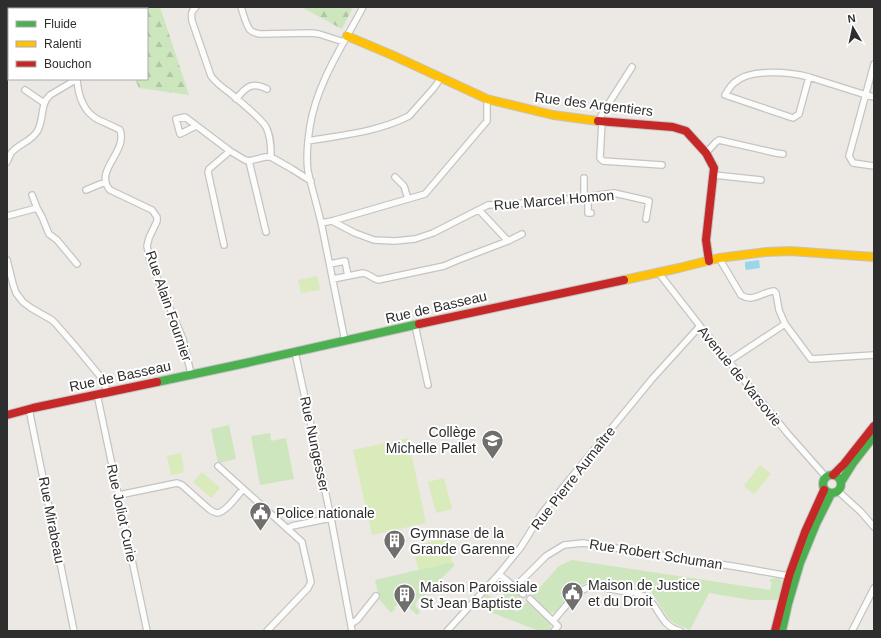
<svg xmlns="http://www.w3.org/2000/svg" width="881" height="638" viewBox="0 0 881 638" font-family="Helvetica,sans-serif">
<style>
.grass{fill:#cee6be}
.forest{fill:url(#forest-firs)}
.pitch{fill:#d9eabb}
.water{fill:#99d6ec}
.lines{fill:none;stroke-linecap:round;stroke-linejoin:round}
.street-casing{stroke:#c5c4c5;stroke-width:8}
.fast-casing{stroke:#c5c4c5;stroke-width:10}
.slow-casing{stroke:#c5c4c5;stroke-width:10}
.jam-casing{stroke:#c5c4c5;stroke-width:10}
.street{stroke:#fcfcfb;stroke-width:5.5}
.fast{stroke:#4caf50;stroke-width:8}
.slow{stroke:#ffc107;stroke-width:8}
.jam{stroke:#c62828;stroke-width:8}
.labels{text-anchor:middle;stroke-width:4;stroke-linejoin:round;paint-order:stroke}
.street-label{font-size:14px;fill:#2e2e2e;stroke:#fff}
.poi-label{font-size:14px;fill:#2e2e2e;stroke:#fff;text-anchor:start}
</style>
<defs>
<pattern id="forest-firs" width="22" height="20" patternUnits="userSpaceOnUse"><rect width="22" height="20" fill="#cee6be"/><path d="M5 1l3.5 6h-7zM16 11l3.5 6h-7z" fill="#b1c6a4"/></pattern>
</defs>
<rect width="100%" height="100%" fill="#ece8e4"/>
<path class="grass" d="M229,425L236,459L218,463L211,429Z
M270,433L271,441L286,438L294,479L260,485L251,436Z
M572,560L770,590L772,582H769L771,579L776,578L781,579L782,584L778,599L776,600H751L709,593L690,630L676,624L669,619L649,589L594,582C591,582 588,582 584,584C574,588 563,603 556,612L552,613L549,612L532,596L559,566L565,563Z
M452,562L455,565L431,589L434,594L433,595C424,593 418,597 415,605L420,612L417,615L412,610H411L407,601H405L401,604L400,602L394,608L395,609L391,613L378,598L380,597L378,593L375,580Z
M510,587L521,596L517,600L515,599L513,600L515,602L511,607L517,612L527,602L550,624L551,629L549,631H539L475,606L487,594L497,602Z"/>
<path class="forest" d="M7,7H160L189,95L139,88L135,79H147V9H9V63L7,64Z
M301,7H353L342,29Z"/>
<path class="pitch" d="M317,276L320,290L301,293L298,280Z
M408,438L426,523L372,535L353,450Z
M181,453L184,470L182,473L171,475L167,456Z
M760,465L771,474L754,494L744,486Z
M202,472L220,488L211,498L193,482Z
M444,478L452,509L436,513L428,482Z
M446,538L452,562L419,570L412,546Z"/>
<path class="water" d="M759,260L760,268L746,270L745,267V262Z"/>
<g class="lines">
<defs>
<path id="street" d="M196,7C191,11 191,14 192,21L211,76C216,83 223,88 230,93C238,100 261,118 266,127C271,136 271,148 271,157
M241,7C243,13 246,25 250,30C253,33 256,33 260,34L311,33L319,34L344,42
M137,9L140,7
M874,64L849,156L853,163L874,166
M809,77L799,114L793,118L725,95C728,91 730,86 734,83C750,68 790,72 809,77L866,95L874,97
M77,79C78,94 83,111 97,119C105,123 113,126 120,130C128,152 93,171 110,190L152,210L157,217V221L149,238L147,246L150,261L183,339L191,374
M25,90L44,103
M236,99C246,87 252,81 267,89
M599,120L602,114L632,67
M602,121L600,158L603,161L662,165
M196,126L180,134L176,119L185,117L230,151L245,160L249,161L265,157H271L292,169L311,181
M308,141C342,135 378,132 409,116L433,89L441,78
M706,153L716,142L719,140L776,153L783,154
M249,161L266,232
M7,162C9,158 10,153 13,151C21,143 32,141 38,130C44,119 40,104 50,95L77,79
M714,175L761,180
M395,177L404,186L408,199
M584,178V197L588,199V213H591
M86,190L105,182
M32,195L37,208L42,217L49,234L57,240L77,264
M7,216L37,208
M332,221L355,233L374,240L395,241L415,239L433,233L488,205L546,202L614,193L649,201L646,219
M321,223L332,221L425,194L487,121V99
M508,241L522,234
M224,245L208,172L209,169L230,151
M719,258L741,295C753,303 762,292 774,291L776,293L779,310L785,324
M7,260L13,284L16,293L23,302L31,308L52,320L56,324L76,347L104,381L107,392
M330,264L345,261L348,276
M658,272L700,326L788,434L826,477
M333,279L363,273C369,274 372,278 378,280L444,266L458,260L508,241L479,210
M415,325L428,385
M345,341C337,303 330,265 322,227C318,208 312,190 308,171C306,158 308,139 310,126C317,83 343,45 363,7
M295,352L331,518L352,631
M729,361L785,324L811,359L874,355
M97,394L147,631
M29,409L74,631
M218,466L302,542L311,582L308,588L267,631
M838,491L861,512L874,527
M119,495L177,483L182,485L209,509C211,511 214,512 217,513C225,513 238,495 243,489
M288,529L292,526L331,518
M499,574L523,594
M515,587L546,556L564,545L583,543L738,567L789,576
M530,599L558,626L554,631
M553,621C562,611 578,588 591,587C599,586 614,590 622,591C631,592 641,593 648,599C661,610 660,625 680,631
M351,624L357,620L376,596
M447,631L499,574L521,547L542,513L652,379L700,326
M852,631L874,588"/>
<path id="fast" d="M157,382L246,363L419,324
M823 484a9 9 0 1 1 18 0a9 9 0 1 1-18 0Z
M841,482L853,463L874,436
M782,631L788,604L800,563L816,524L831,494"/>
<path id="slow" d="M347,36L392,55L487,99L553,115L598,121
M624,280L679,268L719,258L766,252L790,251L874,257"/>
<path id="jam" d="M598,121L673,127L686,131L706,153L714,168L706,240L709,261
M419,324L624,280
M7,415L33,408L157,382
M833,475L844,464L874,426
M775,631L789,576L805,532L824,490"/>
</defs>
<use href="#street" class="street-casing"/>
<use href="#fast" class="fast-casing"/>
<use href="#slow" class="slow-casing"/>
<use href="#jam" class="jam-casing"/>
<use href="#street" class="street"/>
<use href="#fast" class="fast"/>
<use href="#slow" class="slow"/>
<use href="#jam" class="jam"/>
</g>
<defs>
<symbol id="school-pin" viewBox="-11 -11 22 30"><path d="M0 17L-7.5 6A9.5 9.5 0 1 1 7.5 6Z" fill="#706f6e" stroke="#fff"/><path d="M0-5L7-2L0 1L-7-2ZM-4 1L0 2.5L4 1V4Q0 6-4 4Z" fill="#fff"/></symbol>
<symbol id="civic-pin" viewBox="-11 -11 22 30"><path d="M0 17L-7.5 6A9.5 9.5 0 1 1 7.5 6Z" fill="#706f6e" stroke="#fff"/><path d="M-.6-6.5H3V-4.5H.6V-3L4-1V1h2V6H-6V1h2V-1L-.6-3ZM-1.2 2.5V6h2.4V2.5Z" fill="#fff"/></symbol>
<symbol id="building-pin" viewBox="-11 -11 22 30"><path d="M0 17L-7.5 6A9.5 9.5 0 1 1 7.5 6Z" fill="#706f6e" stroke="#fff"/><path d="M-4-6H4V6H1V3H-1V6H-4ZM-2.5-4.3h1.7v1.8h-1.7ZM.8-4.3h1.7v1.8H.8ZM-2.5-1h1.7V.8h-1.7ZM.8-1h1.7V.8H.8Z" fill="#fff"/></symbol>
</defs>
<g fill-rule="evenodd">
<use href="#school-pin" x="480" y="428" width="25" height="34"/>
<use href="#civic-pin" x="248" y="500" width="25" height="34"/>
<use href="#building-pin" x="382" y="528" width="25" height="34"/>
<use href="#civic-pin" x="560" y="580" width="25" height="34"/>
<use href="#building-pin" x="392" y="582" width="25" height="34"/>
</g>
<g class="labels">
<g class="street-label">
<text transform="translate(594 104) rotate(7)" y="5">Rue des Argentiers</text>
<text transform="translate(554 200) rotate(-5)" y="5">Rue Marcel Homon</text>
<text transform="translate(169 306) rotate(71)" y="5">Rue Alain Fournier</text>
<text transform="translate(436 307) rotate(-13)" y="5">Rue de Basseau</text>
<text transform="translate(120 376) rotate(-12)" y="5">Rue de Basseau</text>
<text transform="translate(740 376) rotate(51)" y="5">Avenue de Varsovie</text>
<text transform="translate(315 444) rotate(78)" y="5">Rue Nungesser</text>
<text transform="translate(573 478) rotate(-52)" y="5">Rue Pierre Aumaître</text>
<text transform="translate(122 513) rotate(78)" y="5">Rue Joliot Curie</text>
<text transform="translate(52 520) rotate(79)" y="5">Rue Mirabeau</text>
<text transform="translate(656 554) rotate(9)" y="5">Rue Robert Schuman</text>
</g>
<g class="poi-label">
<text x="476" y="437" text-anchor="end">Collège<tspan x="476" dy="16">Michelle Pallet</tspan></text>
<text x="276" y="518">Police nationale</text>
<text x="410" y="538">Gymnase de la<tspan x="410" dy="16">Grande Garenne</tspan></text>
<text x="588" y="590">Maison de Justice<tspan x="588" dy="16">et du Droit</tspan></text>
<text x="420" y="592">Maison Paroissiale<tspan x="420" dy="16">St Jean Baptiste</tspan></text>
</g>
</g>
<rect width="881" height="638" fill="none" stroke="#2e2e2e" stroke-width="16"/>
<rect x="8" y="8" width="140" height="72" fill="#ffffff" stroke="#ababab"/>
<rect x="16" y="21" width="20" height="6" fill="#4caf50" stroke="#ababab"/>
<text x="44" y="28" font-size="12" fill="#2e2e2e">Fluide</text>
<rect x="16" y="41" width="20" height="6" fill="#ffc107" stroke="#ababab"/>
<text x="44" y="48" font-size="12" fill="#2e2e2e">Ralenti</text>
<rect x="16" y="61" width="20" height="6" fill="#c62828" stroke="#ababab"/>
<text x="44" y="68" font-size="12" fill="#2e2e2e">Bouchon</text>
<g transform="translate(853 28) rotate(351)" stroke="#ffffff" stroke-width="3" paint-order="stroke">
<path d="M0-3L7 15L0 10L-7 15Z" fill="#2e2e2e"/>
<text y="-6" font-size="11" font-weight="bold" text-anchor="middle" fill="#2e2e2e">N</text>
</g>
</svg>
